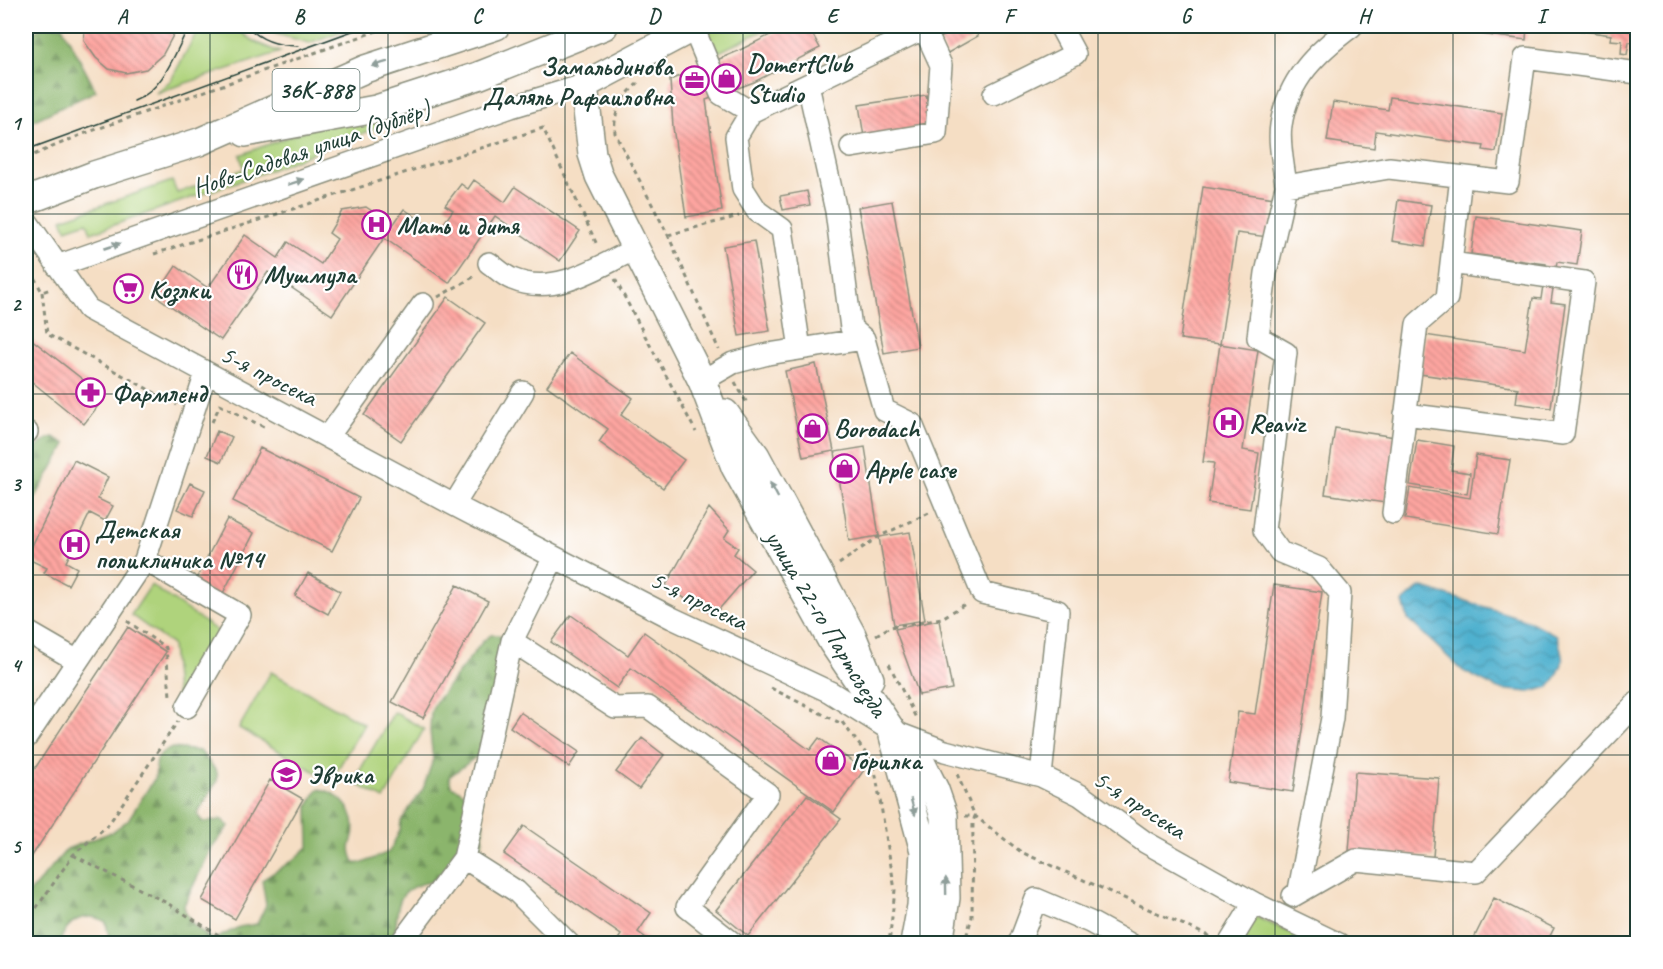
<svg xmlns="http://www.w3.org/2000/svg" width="1663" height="969" viewBox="0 0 1663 969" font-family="Caveat,sans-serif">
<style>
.grass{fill:#afd37c;stroke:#678858;stroke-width:1.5}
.forest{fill:url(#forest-firs);stroke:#557950;stroke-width:1.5}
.water{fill:url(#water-waves);stroke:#387782;stroke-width:1.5}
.building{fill:url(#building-back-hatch)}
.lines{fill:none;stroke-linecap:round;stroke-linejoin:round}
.minor-casing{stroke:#8a8e7c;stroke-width:24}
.major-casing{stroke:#8a8e7c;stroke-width:30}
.path{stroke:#8a8e7c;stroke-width:3;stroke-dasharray:4.5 4.5;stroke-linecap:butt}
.minor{stroke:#fff;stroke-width:21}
.major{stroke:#fff;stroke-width:27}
.tram{stroke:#1f3d34;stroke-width:1.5}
.oneway{fill:#8f9e9a}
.grid{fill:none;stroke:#1f3d34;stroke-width:1.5;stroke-opacity:0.55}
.labels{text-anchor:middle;stroke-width:4.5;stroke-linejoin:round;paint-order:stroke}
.shield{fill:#fff;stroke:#627771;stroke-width:1.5}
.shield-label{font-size:24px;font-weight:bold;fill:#1f3d34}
.poi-label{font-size:26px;font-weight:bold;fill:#1f3d34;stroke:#fff;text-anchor:start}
.street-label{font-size:26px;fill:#1f3d34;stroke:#fff}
.neatline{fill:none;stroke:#1f3d34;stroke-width:2}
.grid-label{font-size:20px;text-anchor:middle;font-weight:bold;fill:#1f3d34}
</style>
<defs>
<pattern id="forest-firs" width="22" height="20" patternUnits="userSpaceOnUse" patternTransform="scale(1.5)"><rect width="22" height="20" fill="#8bb56c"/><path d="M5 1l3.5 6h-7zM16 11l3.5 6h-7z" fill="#71945a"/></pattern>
<pattern id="water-waves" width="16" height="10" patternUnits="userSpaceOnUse" patternTransform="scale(1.5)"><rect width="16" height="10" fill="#50b1cf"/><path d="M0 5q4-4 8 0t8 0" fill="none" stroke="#4291a9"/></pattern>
<pattern id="building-back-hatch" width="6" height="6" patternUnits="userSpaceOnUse" patternTransform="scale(1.5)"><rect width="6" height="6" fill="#fea5a0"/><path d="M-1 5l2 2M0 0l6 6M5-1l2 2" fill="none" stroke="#cd8883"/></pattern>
</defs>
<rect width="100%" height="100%" fill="#fff"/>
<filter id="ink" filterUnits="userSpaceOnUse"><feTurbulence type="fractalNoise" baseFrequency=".0167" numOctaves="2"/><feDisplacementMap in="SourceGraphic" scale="12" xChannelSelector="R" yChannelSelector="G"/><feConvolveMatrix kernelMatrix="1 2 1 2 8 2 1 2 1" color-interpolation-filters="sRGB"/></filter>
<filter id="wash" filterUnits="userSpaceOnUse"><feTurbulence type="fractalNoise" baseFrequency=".008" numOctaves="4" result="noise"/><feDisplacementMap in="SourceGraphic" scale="24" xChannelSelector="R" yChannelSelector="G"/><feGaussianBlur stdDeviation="1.35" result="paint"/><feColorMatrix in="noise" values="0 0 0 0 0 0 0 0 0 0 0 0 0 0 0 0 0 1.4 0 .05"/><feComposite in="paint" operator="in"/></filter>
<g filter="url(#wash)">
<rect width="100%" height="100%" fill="#f5dec4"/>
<path class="grass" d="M200,26H237C246,41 264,46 280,52L156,93L171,80Z
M259,26H356L309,43L277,34Z
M704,26H772L715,54Z
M495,59L469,92L262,173L91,233L87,222L66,229L62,219L172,181L177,193L244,169L240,155Z
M151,585L219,632L177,703L172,645L131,615Z
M271,672L364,724L331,781L239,728Z
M394,712L424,729L384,799L353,782Z
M1256,917L1313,943L1233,944Z"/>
<path class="forest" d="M46,26H62L96,91L26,124V36Z
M53,437L66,444L26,514C25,489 22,446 53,437Z
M491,635H500L507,652L481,753L449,777L451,786C467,793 480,803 483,822C486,844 477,866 456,876C440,883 421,880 407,891C393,902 399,928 392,943L176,944L158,934L150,940H140L138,943H110L106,922C85,910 65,921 60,943L26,944V897L67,849L112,832L128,820L155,778L157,759L163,752L172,748L200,751L217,772V781L197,814L202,822L222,820L229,826L211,849L184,905C186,922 200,931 213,940L239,927L257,924L266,905L262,880L295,859L309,846L308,806L318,789C335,790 353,807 354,826C355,841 345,844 354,862L363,863L389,852L400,830L401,821L423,789L433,760L430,731L431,712L435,703L483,641Z"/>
<path class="water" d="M1420,587L1527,620L1556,635C1566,660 1565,665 1549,687L1529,692L1498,689L1463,671L1408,619L1403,602Z"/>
<g id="blocks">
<path class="building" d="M85,26H178L163,54L146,69L126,73L109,69L96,58L84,41Z
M788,26H808L820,48L754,82L706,100L722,211L686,217L673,127L670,80L738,51Z
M962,26H972L978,36L946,54L938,39Z
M1458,26H1527L1526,40L1457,31Z
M1550,26H1638V39L1634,38L1633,43L1629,42L1627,55L1621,54L1622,41L1610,40L1611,35Z
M926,95L932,126L864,137L859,105Z
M1390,97L1502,113L1496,152L1483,150L1484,146L1376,131L1374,148L1327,141L1333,102L1388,110Z
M474,180L505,202L515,187L580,231L560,261L495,216L449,283L384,238L332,315L268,272L221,340L156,296L176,266L208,288L245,235L278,258L288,242L321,264L337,239L329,233L342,211L366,207L393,225L404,209L438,232L453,210L445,205L461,184L468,189Z
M1203,187L1274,198L1268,237L1237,233L1220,344L1180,339Z
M807,191L810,205L783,210L780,196Z
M1398,200L1431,205L1425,246L1392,241Z
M892,201L918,347L884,353L858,207Z
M1476,216L1582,231L1577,265L1557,262L1551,302L1565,304L1551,408L1516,403L1518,388L1420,374L1425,335L1525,350L1533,298L1541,299L1546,264L1471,254Z
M754,241L770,331L739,336L723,246Z
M116 289a12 12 0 1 1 24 0a12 12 0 1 1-24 0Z
M448,297L485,323L401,441L364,415Z
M26,335L105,397L84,424L26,377Z
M1220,344L1258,350L1243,450L1259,453L1250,509L1208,503L1214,463L1203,462Z
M570,353L633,398L621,415L684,460L663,488L599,442L608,429L547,386Z
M816,364L834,451L803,457L785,371Z
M1335,428L1395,437L1385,503L1325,494Z
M217,431L232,437L221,462L207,456Z
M1417,440L1454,446L1451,470L1470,473L1467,494L1410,485Z
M865,447L879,536L849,541L835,452Z
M260,448L359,498L332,551L233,501Z
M1476,455L1510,460L1498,534L1405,519L1410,488L1470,498Z
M74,460L108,477L98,499L113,506L105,521L90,513L66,562L77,568L68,585L44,573L47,568L26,558Z
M190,483L205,490L193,516L177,509Z
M709,508L729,530L724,538L738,548L734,554L753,570L714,615L665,587Z
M227,519L254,533L220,599L193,585Z
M910,532L925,620L894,625L879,537Z
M308,573L340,591L328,614L295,596Z
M457,585L488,601L423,718L392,702Z
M1274,585L1322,592L1293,792L1228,782L1238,712L1255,714Z
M571,615L628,655L644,632L810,750L819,738L864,770L834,812L631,668L617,688L551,642Z
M939,620L952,689L919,695L895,629Z
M128,627L166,652L26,865V782Z
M520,712L579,752L569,767L510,727Z
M642,738L664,755L639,789L616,772Z
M1355,772L1439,778L1433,857L1349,851Z
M270,780L303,799L235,919L202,900Z
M807,795L841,819L748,936L716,910Z
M524,826L651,913L638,932L654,944H615L621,935L504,854Z
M1494,898L1554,928L1546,944H1471Z"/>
</g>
</g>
<g filter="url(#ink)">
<use href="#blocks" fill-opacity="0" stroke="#8a8e7c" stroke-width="1.5"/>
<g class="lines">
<defs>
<path id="minor" d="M693,27L721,94L751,112
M994,94L1075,54L1060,26
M851,147L936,133L941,65L924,28
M1286,186C1284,167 1278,143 1281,125C1288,79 1317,52 1352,26
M26,220L88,309L454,505L672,618L830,692L892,731L945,751L1041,776L1080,795L1145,842L1254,903L1339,944
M489,263C496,268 504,276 512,279C555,297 598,267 635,249
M57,266L511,107L584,85
M864,339L884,410L912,424L982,593L1058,611L1041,776
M800,349L782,229L757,211L743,189L736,137L751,112L929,26
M702,381L733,363L768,354L864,339L851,328L836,211L808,85
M1405,414L1563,434L1584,282L1451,263
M26,433L27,432
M328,437L423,304
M454,505L523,392
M1393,513L1417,324L1447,298L1461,177
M145,560L240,615L187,707
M26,631L76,660
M512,641L615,708L648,707L768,794L687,907L734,944
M26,738L145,560L206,373
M464,858L516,891L569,944
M1299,890L1332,718L1340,593L1319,568L1280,552L1264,530L1286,353L1258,337L1266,273L1286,186L1389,168L1508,182L1525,58L1638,73
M1293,896L1356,860L1476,872L1638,702
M400,944L464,858L512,641L554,557
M1019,944L1036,899L1090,922L1130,944
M1229,944L1254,903"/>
<path id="major" d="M696,26L584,85L592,154L599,176L702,381L735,467L832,642L892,731L922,764L935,790L944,816L946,898L939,944
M245,133L376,109L478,76L604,26
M26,201L94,175L199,142L365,69L496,26
M725,413L756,456L852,635L870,679
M893,736L924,851L921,906L914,944"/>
</defs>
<use href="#minor" class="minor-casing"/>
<use href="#major" class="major-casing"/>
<path class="path" d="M716,32L727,26
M638,83C622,98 613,111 615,133L668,235L719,350
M26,158L83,134L391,26
M668,235L739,216
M154,254L543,128L598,247
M26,262L42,292L51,289
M615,279L696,432
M42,292L47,334L177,405
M438,297L477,275
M735,382L747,403
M212,422L220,405L266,428
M839,564L878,537L929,513
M127,621L166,648L170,696
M876,635L890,627L942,618L967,603
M889,664L917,720
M771,688L840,723
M842,722L874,764L895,890L889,944
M957,774L975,816L973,822L972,917L964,944
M965,816H975L1021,852L1213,938
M73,855L167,903L233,944
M26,923L73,855L108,825L178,721"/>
<use href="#minor" class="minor"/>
<use href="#major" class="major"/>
<path class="tram" d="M247,26C260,40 279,46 298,46
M134,101C164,90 175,52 189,26
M26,150L366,26"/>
</g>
<defs><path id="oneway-solid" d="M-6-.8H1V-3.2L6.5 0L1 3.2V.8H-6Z" transform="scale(1.5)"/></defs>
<g class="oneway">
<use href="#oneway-solid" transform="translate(380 64) rotate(163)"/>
<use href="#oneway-solid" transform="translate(296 182) rotate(-19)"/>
<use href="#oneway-solid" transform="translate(112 246) rotate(-19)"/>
<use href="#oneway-solid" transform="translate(774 490) rotate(-118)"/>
<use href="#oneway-solid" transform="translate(913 807) rotate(75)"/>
<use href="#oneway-solid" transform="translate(946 886) rotate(-91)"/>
</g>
</g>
<path class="grid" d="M210,26V944M388,26V944M565,26V944M743,26V944M920,26V944M1098,26V944M1275,26V944M1453,26V944M26,214H1638M26,394H1638M26,575H1638M26,755H1638"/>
<defs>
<symbol id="shop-ring" viewBox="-11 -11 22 22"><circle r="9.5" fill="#fff" stroke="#b5179e" stroke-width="1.5"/><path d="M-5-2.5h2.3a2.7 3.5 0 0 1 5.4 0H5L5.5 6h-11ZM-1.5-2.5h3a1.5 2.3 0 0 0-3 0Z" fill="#b5179e"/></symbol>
<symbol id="office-ring" viewBox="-11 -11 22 22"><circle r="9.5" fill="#fff" stroke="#b5179e" stroke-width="1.5"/><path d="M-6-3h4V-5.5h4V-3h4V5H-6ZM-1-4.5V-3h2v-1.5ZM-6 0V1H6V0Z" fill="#b5179e"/></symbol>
<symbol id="hospital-ring" viewBox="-11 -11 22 22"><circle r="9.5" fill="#fff" stroke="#b5179e" stroke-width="1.5"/><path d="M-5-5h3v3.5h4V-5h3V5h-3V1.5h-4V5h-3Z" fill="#b5179e"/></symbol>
<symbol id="restaurant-ring" viewBox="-11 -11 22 22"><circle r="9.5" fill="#fff" stroke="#b5179e" stroke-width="1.5"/><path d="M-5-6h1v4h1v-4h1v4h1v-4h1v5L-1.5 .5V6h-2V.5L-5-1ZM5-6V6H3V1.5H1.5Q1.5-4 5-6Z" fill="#b5179e"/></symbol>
<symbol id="supermarket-ring" viewBox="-11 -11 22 22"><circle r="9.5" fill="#fff" stroke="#b5179e" stroke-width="1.5"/><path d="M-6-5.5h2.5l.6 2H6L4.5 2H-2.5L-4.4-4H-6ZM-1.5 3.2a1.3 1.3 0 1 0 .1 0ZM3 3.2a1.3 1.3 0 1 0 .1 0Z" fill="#b5179e"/></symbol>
<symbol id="pharmacy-ring" viewBox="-11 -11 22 22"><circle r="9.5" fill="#fff" stroke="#b5179e" stroke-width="1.5"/><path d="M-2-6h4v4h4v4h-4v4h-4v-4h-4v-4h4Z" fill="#b5179e"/></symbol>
<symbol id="school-ring" viewBox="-11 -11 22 22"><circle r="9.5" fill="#fff" stroke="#b5179e" stroke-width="1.5"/><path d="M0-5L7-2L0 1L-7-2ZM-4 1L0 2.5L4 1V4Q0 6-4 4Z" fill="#b5179e"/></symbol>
</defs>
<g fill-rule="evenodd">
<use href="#shop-ring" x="710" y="62" width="33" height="33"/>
<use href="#office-ring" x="678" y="64" width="33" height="33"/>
<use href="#hospital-ring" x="360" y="208" width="33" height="33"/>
<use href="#restaurant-ring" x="226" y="258" width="33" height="33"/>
<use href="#supermarket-ring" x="112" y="272" width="33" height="33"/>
<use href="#pharmacy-ring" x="74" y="376" width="33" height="33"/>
<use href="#hospital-ring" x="1212" y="406" width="33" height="33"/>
<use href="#shop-ring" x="796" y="412" width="33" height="33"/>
<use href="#shop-ring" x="828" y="452" width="33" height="33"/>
<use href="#hospital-ring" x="58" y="528" width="33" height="33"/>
<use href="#shop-ring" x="814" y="744" width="33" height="33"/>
<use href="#school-ring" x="270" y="758" width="33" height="33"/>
</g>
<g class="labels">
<rect class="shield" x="272.5" y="69" width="87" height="42" rx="4.5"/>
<g class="shield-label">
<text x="316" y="98">36К-888</text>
</g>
<g class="poi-label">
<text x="747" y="72">DomertClub<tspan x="747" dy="30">Studio</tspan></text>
<text x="673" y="75" text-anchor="end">Замальдинова<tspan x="673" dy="30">Даляль Рафаиловна</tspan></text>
<text x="397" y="234">Мать и дитя</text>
<text x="264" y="283">Мушмула</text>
<text x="149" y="298">Козлки</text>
<text x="112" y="402">Фармленд</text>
<text x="1249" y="432">Reaviz</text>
<text x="834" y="437">Borodach</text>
<text x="865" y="478">Apple case</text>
<text x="95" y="538">Детская<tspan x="95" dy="30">поликлиника №14</tspan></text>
<text x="851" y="769">Горилка</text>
<text x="308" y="783">Эврика</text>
</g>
<g class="street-label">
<text transform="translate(311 148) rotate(-19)" y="9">Ново-Садовая улица (дублёр)</text>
<text transform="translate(269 375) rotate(27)" y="9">5-я просека</text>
<text transform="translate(699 600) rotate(26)" y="9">5-я просека</text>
<text transform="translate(827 623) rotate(59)" y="9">улица 22-го Партсъезда</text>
<text transform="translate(1140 804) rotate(33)" y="9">5-я просека</text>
</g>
</g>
<rect width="1663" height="969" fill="none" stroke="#fff" stroke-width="66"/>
<rect x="33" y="33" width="1597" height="903" class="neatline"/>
<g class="grid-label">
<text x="122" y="23">A</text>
<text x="299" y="23">B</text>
<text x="477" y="23">C</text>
<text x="654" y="23">D</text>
<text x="832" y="23">E</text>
<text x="1009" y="23">F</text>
<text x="1186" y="23">G</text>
<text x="1364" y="23">H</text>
<text x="1541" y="23">I</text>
<text x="16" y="130">1</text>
<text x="16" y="311">2</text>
<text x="16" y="491">3</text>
<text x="16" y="672">4</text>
<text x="16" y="853">5</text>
</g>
</svg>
